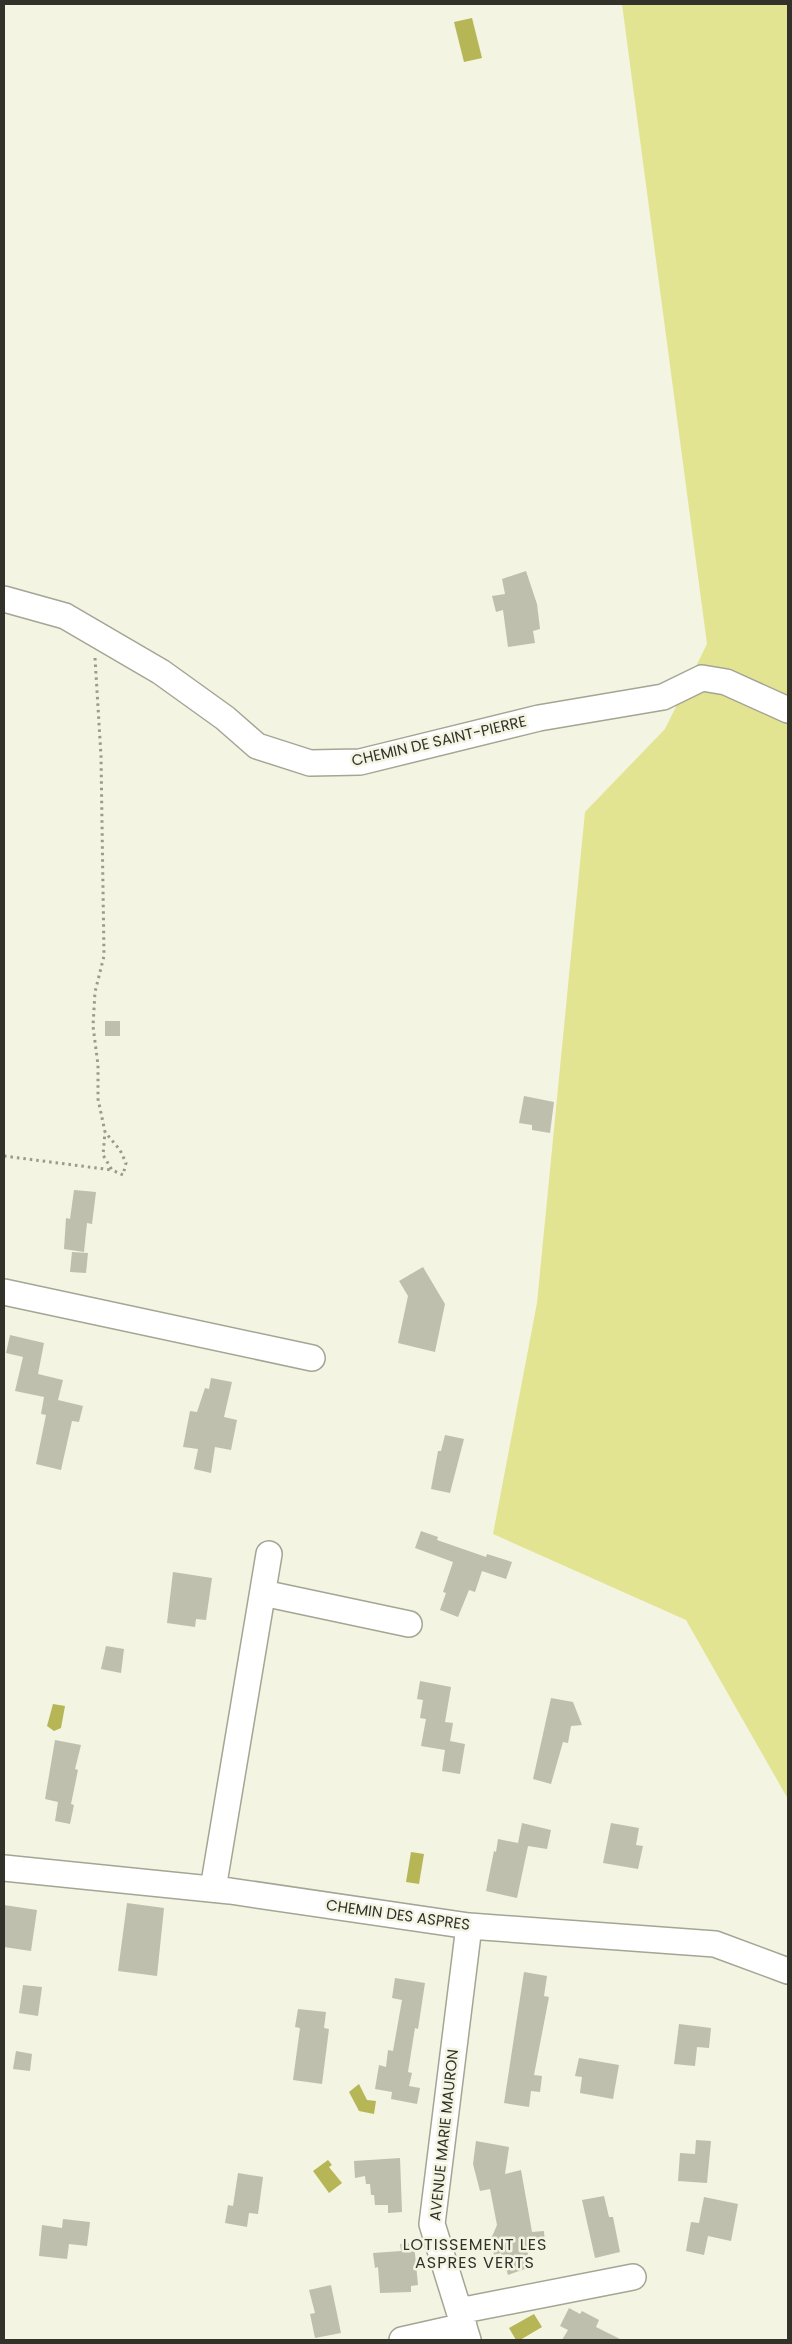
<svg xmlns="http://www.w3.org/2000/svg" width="792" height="2344" viewBox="0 0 792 2344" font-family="Poppins,sans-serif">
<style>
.green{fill:#e3e491}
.water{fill:#b6b656}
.building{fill:#bebfad}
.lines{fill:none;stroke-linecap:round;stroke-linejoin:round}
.minor-casing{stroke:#a4a594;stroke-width:28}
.path{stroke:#9a9b8d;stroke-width:3;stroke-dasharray:2.5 4;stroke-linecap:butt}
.minor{stroke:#fff;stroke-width:25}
.labels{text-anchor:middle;stroke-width:5;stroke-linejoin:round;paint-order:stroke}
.street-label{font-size:15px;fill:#32322b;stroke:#f3f4e1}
.neighbourhood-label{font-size:16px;letter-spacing:1px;fill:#32322b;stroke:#f3f4e1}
</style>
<rect width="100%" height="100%" fill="#f3f4e1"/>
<path class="green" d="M622,4H788V1799L686,1620L493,1534L537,1303L585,812L665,729L707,644Z"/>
<path class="water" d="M472,18L482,58L464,62L454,22Z
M53,1704L65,1706L61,1728L54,1731L47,1726Z
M411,1852L424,1854L419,1884L406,1882Z
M359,2084L367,2100L376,2101L374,2114L359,2111L349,2092Z
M328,2160L332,2165L329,2167L342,2183L329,2193L313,2171Z
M534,2314L542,2327L520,2340H516L509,2328Z"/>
<path class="building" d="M526,571L537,604L540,629L533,631L535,643L508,647L503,610L496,612L492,596L505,594L502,579Z
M105,1021H120V1036H105Z
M524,1096L554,1102L550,1133L532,1130V1125L519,1123Z
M74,1190L96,1192L92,1224L87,1223L84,1252L64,1249L66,1218L70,1219Z
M72,1252L88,1253L86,1273L70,1272Z
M423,1267L445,1304L435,1352L398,1343L408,1296L399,1281Z
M10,1335L44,1343L38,1374L63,1380L58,1400L83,1406L79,1422L72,1421L61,1470L36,1464L46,1415L41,1414L44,1397L15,1391L23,1357L6,1353Z
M211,1378L232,1382L224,1417L237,1420L231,1450L215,1447L211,1473L194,1469L198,1449L183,1447L190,1411L197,1412L205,1388L209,1389Z
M445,1435L464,1439L450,1493L431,1489L438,1451H441Z
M421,1531L438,1537L437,1540L486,1557L487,1554L512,1562L506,1579L482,1571L475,1592L469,1590L458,1617L440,1610L446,1593L443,1592L453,1562L415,1548Z
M173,1572L212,1578L206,1620L196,1619L195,1627L167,1623Z
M106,1646L124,1649L121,1673L101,1669Z
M420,1681L451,1687L445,1722L453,1723L450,1741L465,1744L460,1774L442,1771L445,1750L421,1746L426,1719L420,1718L423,1700L417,1699Z
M551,1698L573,1702L582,1725L571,1726L568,1743L563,1742L551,1784L533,1779Z
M55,1740L81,1745L75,1769L78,1770L71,1804L74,1805L70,1824L55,1821L58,1802L45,1799Z
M522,1823L551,1830L547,1849L528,1846L517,1898L486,1891L494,1851L496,1852L498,1839L518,1843Z
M611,1823L639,1828L636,1845L643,1846L638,1869L603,1863Z
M127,1903L164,1908L157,1976L118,1971Z
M4,1905L37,1910L31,1951L4,1947Z
M524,1972L547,1976L544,1996L549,1997L534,2075L542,2076L540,2092L531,2091L529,2107L504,2103Z
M395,1978L425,1983L418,2029L415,2028L408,2072L412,2073L409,2086L420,2088L417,2104L391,2099L392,2092L375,2089L379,2065L386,2067L388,2050L393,2051L402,2000L392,1998Z
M23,1985L42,1987L38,2016L19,2013Z
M298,2009L326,2012L324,2028L329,2029L322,2084L293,2080L300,2028L295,2027Z
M679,2024L711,2028L709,2048L697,2047L695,2066L674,2064Z
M16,2051L32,2054L30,2071L13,2069Z
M579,2058L619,2065L613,2099L580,2093L582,2077L575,2076Z
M696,2140L711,2141L707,2183L678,2181L680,2153L695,2154Z
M476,2141L509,2147L505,2174L521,2170L532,2232L544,2231L545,2246L527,2249L530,2267L508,2275L501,2253L494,2255L491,2239L497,2225L490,2189L480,2191L473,2164Z
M400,2158L402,2212L388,2213V2205H375L374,2195H371L370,2184H366L365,2176L355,2178L354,2161Z
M238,2173L263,2177L258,2214L249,2213L247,2227L225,2223L228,2205L233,2206Z
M604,2196L609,2217H613L620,2252L595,2258L582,2200Z
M704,2197L738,2204L731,2241L708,2236L704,2255L686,2251L691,2222L699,2223Z
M63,2219L90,2222L87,2246L69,2244L67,2259L39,2256L42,2225L62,2228Z
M414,2243L418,2285L411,2286V2292L380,2293L378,2267L375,2268L373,2253L401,2251L400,2244Z
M331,2285L341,2333L315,2338L310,2314L315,2313L309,2290Z
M569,2308L580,2314L582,2311L599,2320L596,2327L622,2340H562L568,2330L560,2326Z"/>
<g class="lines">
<defs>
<path id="minor" d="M4,599L65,616L161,672L225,718L257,746L310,763L360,762L539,718L663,697L702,678L726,682L788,710
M4,1292L312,1358
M263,1593L409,1624
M4,1868L230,1891L469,1926L715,1944L788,1971
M213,1889L269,1554
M459,2311L633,2277
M402,2340L464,2326
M468,2340L432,2224L469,1926"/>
</defs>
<use href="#minor" class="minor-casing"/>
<path class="path" d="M95,658L101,756L104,956L95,992L93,1026L98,1065V1099L105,1132L103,1155L112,1170L123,1175L126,1163L120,1150L105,1132
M4,1156L112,1170"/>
<use href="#minor" class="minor"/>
</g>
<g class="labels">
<g class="street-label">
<text transform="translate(439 741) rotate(-13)" y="5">CHEMIN DE SAINT-PIERRE</text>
<text transform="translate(398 1915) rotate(8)" y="5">CHEMIN DES ASPRES</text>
<text transform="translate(444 2135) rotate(-84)" y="5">AVENUE MARIE MAURON</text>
</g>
<g class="neighbourhood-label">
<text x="475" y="2250">LOTISSEMENT LES<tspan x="475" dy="18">ASPRES VERTS</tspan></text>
</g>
</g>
<rect width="792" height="2344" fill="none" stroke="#32322b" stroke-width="10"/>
</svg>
